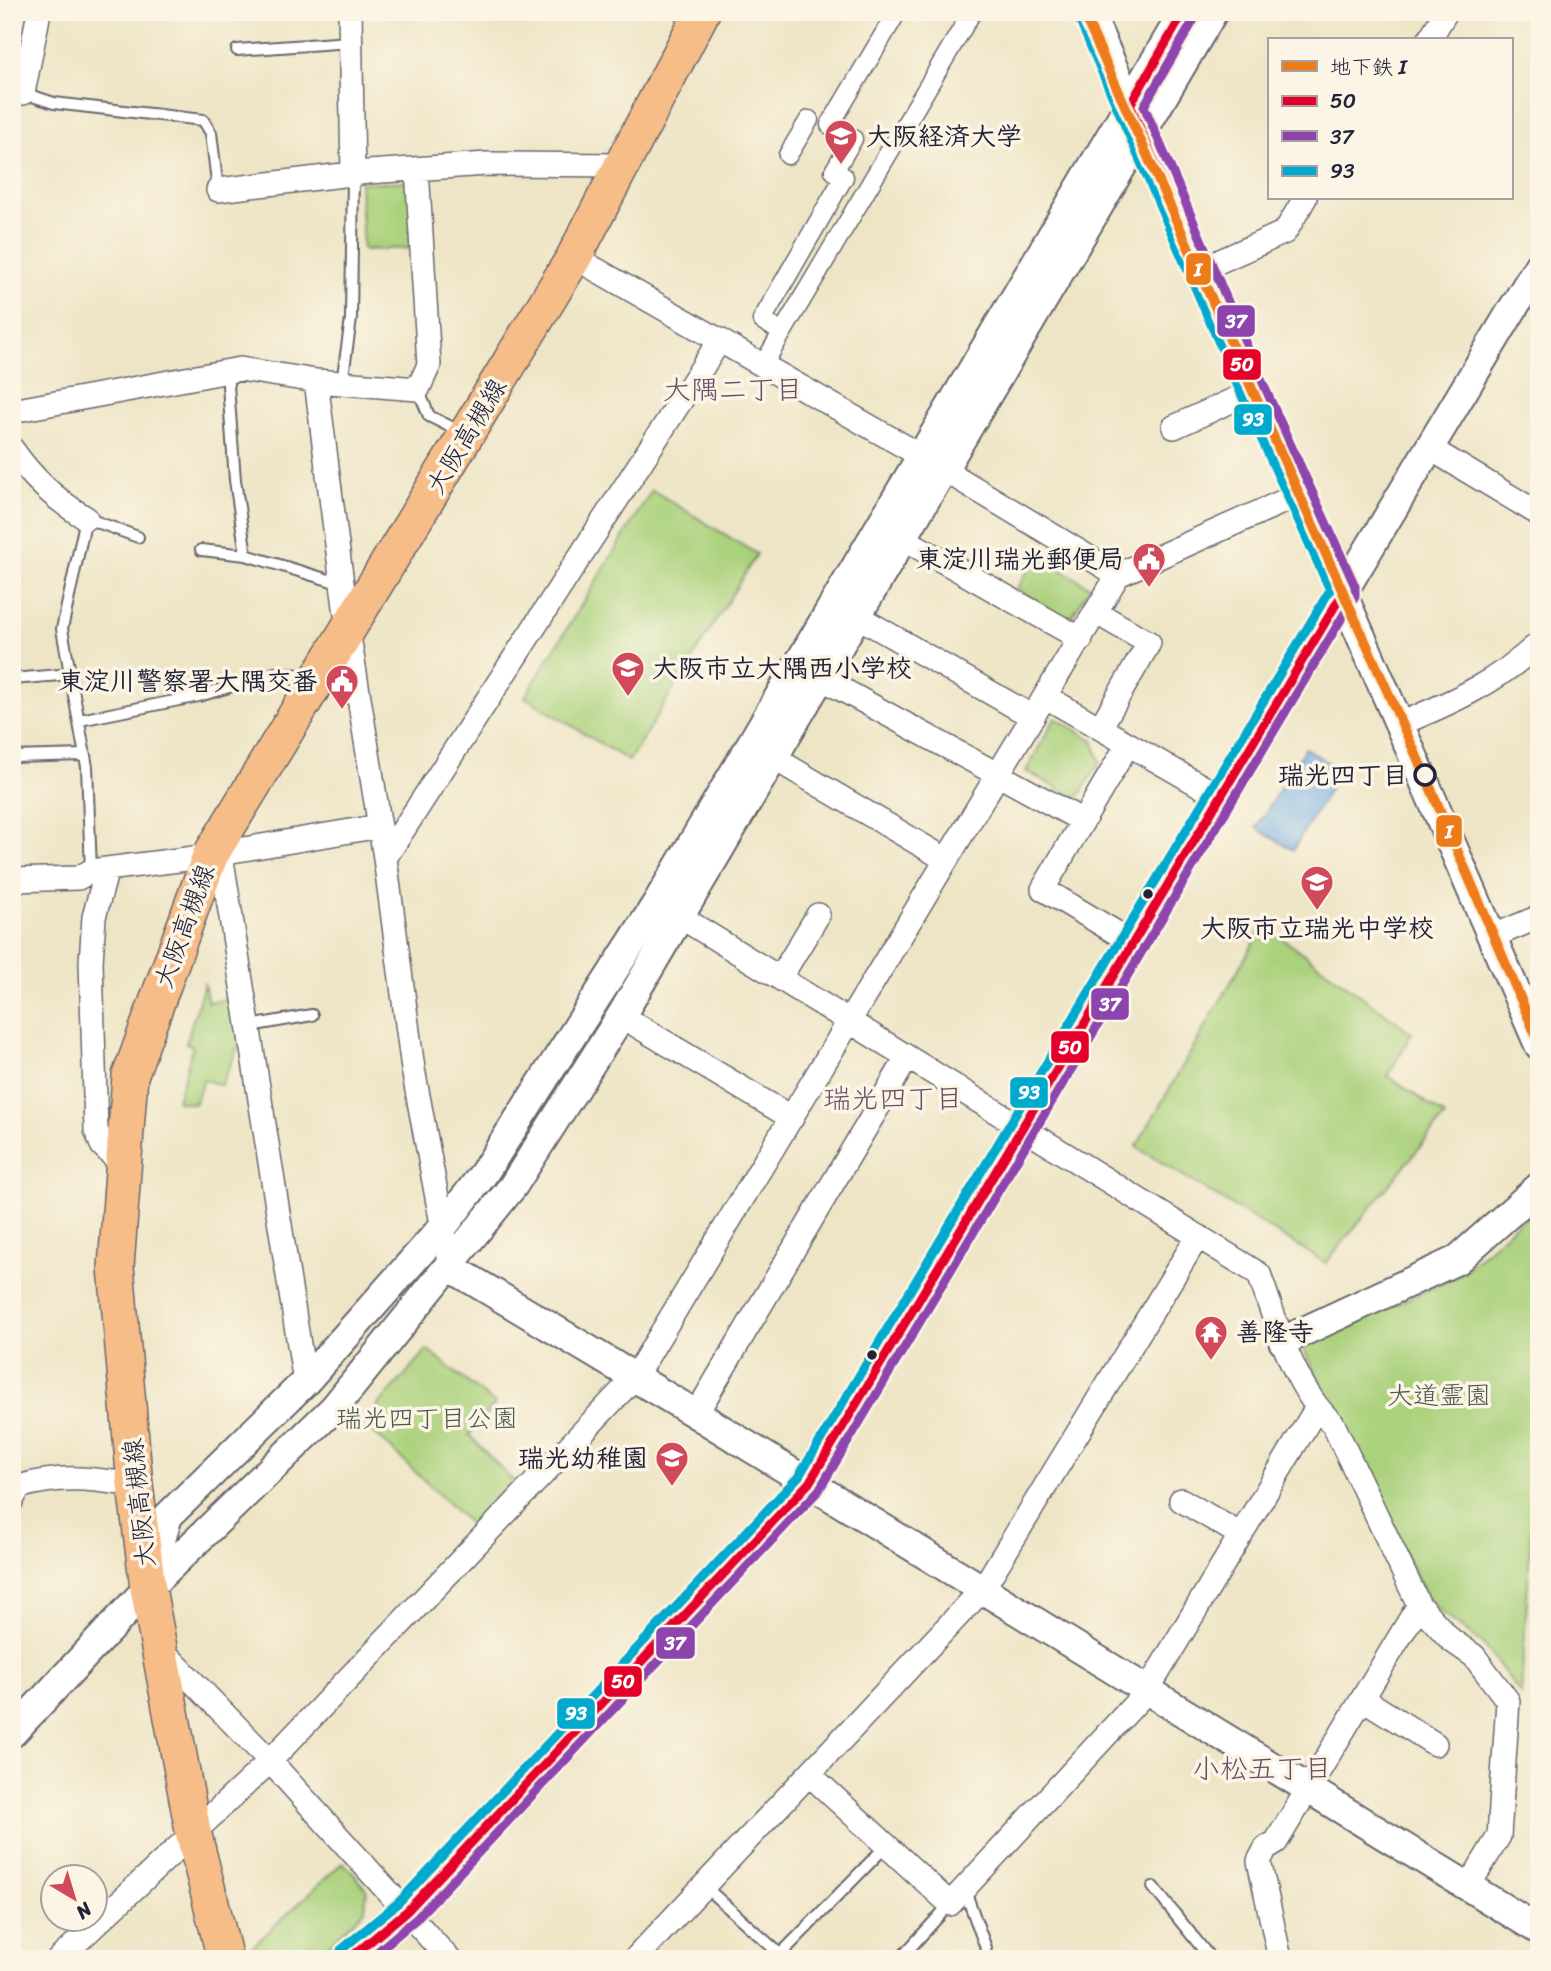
<svg xmlns="http://www.w3.org/2000/svg" width="1551" height="1971" viewBox="0 0 1551 1971" font-family="Sriracha,'Klee One',sans-serif">
<style>
.green{fill:#aad17c;stroke:#667a5c;stroke-width:2}
.water{fill:#75aee5;stroke:#4c6890;stroke-width:2}
.lines{fill:none;stroke-linecap:round;stroke-linejoin:round}
.service-casing{stroke:#69666c;stroke-width:14}
.pedestrian-casing{stroke:#69666c;stroke-width:21}
.minor-casing{stroke:#69666c;stroke-width:26}
.tertiary-casing{stroke:#69666c;stroke-width:32}
.primary-casing{stroke:#69666c;stroke-width:38}
.service{stroke:#fff;stroke-width:10}
.pedestrian{stroke:#fff;stroke-width:18}
.minor{stroke:#fff;stroke-width:23}
.tertiary{stroke:#fff;stroke-width:28}
.primary{stroke:#f7bd88;stroke-width:35}
.bus-1-casing{stroke:#fcf5e5;stroke-width:14}
.bus-2-casing{stroke:#fcf5e5;stroke-width:14}
.bus-3-casing{stroke:#fcf5e5;stroke-width:14}
.bus-1{stroke:#e4002b;stroke-width:9}
.bus-2{stroke:#8e44ad;stroke-width:9}
.bus-3{stroke:#00a9ce;stroke-width:9}
.metro-1-casing{stroke:#fcf5e5;stroke-width:16}
.metro-1{stroke:#ee7b1a;stroke-width:10}
.stop-dot{fill:#fcf5e5;stroke:#22223b;stroke-width:3.5}
.bus-dot{fill:#22223b;stroke:#fcf5e5;stroke-width:2.5}
.labels{text-anchor:middle;stroke-width:7;stroke-linejoin:round;paint-order:stroke}
.poi-label{font-size:26px;font-weight:bold;fill:#22223b;stroke:#fcf5e5;text-anchor:start}
.street-label{font-size:26px;fill:#22223b;stroke:#fcf5e5}
.stop-label{font-size:26px;font-weight:bold;fill:#22223b;stroke:#fcf5e5;text-anchor:end}
.park-label{font-size:26px;fill:#4b574e;stroke:#fcf5e5}
.neighbourhood-label{font-size:28px;fill:#674f6b;stroke:#fcf5e5}
.line-badge{stroke:#fcf5e5;stroke-width:2.5}
.badge-label{font-size:19px;text-anchor:middle;font-weight:bold;fill:#fff}
</style>
<rect width="100%" height="100%" fill="#fcf5e5"/>
<filter id="ink" filterUnits="userSpaceOnUse"><feTurbulence type="fractalNoise" baseFrequency=".0143" numOctaves="2"/><feDisplacementMap in="SourceGraphic" scale="14" xChannelSelector="R" yChannelSelector="G"/><feConvolveMatrix kernelMatrix="1 2 1 2 8 2 1 2 1" color-interpolation-filters="sRGB"/></filter>
<filter id="wash" filterUnits="userSpaceOnUse"><feTurbulence type="fractalNoise" baseFrequency=".00686" numOctaves="4" result="noise"/><feDisplacementMap in="SourceGraphic" scale="28" xChannelSelector="R" yChannelSelector="G"/><feGaussianBlur stdDeviation="1.57" result="paint"/><feColorMatrix in="noise" values="0 0 0 0 0 0 0 0 0 0 0 0 0 0 0 0 0 1.4 0 .05"/><feComposite in="paint" operator="in"/></filter>
<g filter="url(#wash)">
<rect width="100%" height="100%" fill="#eee5c6"/>
<path class="green" d="M412,181L415,248L363,250L360,183Z
M652,490L757,554L629,761L525,697Z
M1037,555L1090,587L1069,621L1017,589Z
M1055,718L1093,740L1100,762L1077,799L1026,771Z
M1264,925L1412,1033L1388,1076L1445,1116L1326,1263L1136,1147Z
M204,984L208,1002L233,998L240,1043L221,1085L204,1080L194,1104L177,1101L193,1046L186,1043Z
M1531,1211H1539V1401L1521,1695L1485,1646L1429,1602L1303,1348L1459,1275Z
M427,1350L495,1404L469,1435L516,1484L475,1529L363,1422Z
M343,1862L367,1889L365,1910L314,1959H255L251,1948Z"/>
<path class="water" d="M1305,748L1341,770L1293,850L1256,828Z"/>
</g>
<g filter="url(#ink)">
<g class="lines">
<defs>
<path id="service" d="M237,50L350,42
M23,93L54,103L203,120L211,133L218,190
M227,372L235,480L246,555
M342,383L351,319L353,176
M418,389L429,416L463,433
M201,550L246,555L342,584
M12,679L72,674
M80,720L199,696L275,673L312,676
M12,757L85,755
M91,871L87,767L62,629L86,518L138,537
M250,1026L312,1015
M704,1886L780,1954
M1153,1887L1207,1954L1201,1959
M964,1888L986,1948
M776,1959L886,1846
M900,1959L950,1904"/>
<path id="pedestrian" d="M788,155L809,120
M782,332L762,320L844,177L834,171L853,139L830,125L897,12
M763,365L972,12"/>
<path id="minor" d="M350,12L353,176
M1429,40L1446,12
M12,94L23,93L39,12
M218,190L368,172L487,164L622,165
M574,257L923,457L1118,575
M1200,270L1285,232L1305,198
M316,381L348,630L385,858L413,1069L450,1267
M12,411L240,369L316,381L418,389L429,365L417,169
M1174,427L1253,391
M12,449C32,478 55,500 86,518
M1431,449L1539,514
M902,538L1081,639
M1097,613L1149,643L1100,728
M855,615L1033,717
M819,677L1083,821
M1046,697L1222,798
M1400,724C1453,702 1496,683 1539,643
M1128,744L1043,889L1135,944
M772,757L945,859
M219,842L305,1382
M220,853L380,826
M385,858L720,340
M107,869L94,917L91,962L96,1130L102,1145L122,1165
M12,880L78,878L91,871L210,856
M666,908L1259,1274C1277,1324 1293,1387 1333,1424L1419,1605L1451,1640L1474,1656L1508,1701L1499,1836L1468,1887
M1491,937L1539,917
M780,978L818,915
M621,1016L792,1118
M696,1414L907,1058
M12,1500L19,1487C62,1474 91,1479 135,1485
M1181,1500L1241,1535
M160,1648L270,1761L449,1959
M1363,1699L1435,1744
M809,1774L950,1904L1147,1691L1316,1409
M59,1959L270,1761L635,1377L1118,575L1300,494
M635,1959L982,1590L1198,1236
M1280,1959L1259,1861L1266,1848L1276,1842L1419,1605"/>
<path id="tertiary" d="M1089,12L1539,1045
M450,1267L696,1414L1539,1930
M1283,1341L1457,1260L1539,1187
M149,1582L168,1516L305,1382L442,1228L484,1173L657,903L1184,12
M12,1733L148,1588L334,1408L513,1186L621,1016L1213,12
M349,1959L407,1911L809,1483L1539,265"/>
<path id="primary" d="M225,1959L193,1831L148,1588L135,1485L116,1267L130,1076L210,856L574,257L702,12"/>
</defs>
<use href="#service" class="service-casing"/>
<use href="#pedestrian" class="pedestrian-casing"/>
<use href="#minor" class="minor-casing"/>
<use href="#tertiary" class="tertiary-casing"/>
<use href="#primary" class="primary-casing"/>
<use href="#service" class="service"/>
<use href="#pedestrian" class="pedestrian"/>
<use href="#minor" class="minor"/>
<use href="#tertiary" class="tertiary"/>
<use href="#primary" class="primary"/>
<defs>
<path id="bus-1" d="M349,1959L407,1911L809,1483L1344,591L1253,391L1130,105L1184,12"/>
<path id="bus-2" d="M369,1959L416,1919L819,1490L1355,596V586L1264,386L1144,106L1195,18"/>
<path id="bus-3" d="M341,1950L399,1902L799,1476L1330,590L1242,396L1078,17"/>
</defs>
<use href="#bus-1" class="bus-1-casing"/>
<use href="#bus-2" class="bus-2-casing"/>
<use href="#bus-3" class="bus-3-casing"/>
<use href="#bus-1" class="bus-1"/>
<use href="#bus-2" class="bus-2"/>
<use href="#bus-3" class="bus-3"/>
<defs>
<path id="metro-1" d="M1083,12L1425,775L1539,1042"/>
</defs>
<use href="#metro-1" class="metro-1-casing"/>
<use href="#metro-1" class="metro-1"/>
</g>
</g>
<defs>
<symbol id="university-pin" viewBox="-11 -11 22 30"><path d="M0 17L-7.5 6A9.5 9.5 0 1 1 7.5 6Z" fill="#d1495b" stroke="#fcf5e5"/><path d="M0-5L7-2L0 1L-7-2ZM-4 1L0 2.5L4 1V4Q0 6-4 4Z" fill="#fff"/></symbol>
<symbol id="civic-pin" viewBox="-11 -11 22 30"><path d="M0 17L-7.5 6A9.5 9.5 0 1 1 7.5 6Z" fill="#d1495b" stroke="#fcf5e5"/><path d="M-.6-6.5H3V-4.5H.6V-3L4-1V1h2V6H-6V1h2V-1L-.6-3ZM-1.2 2.5V6h2.4V2.5Z" fill="#fff"/></symbol>
<symbol id="school-pin" viewBox="-11 -11 22 30"><path d="M0 17L-7.5 6A9.5 9.5 0 1 1 7.5 6Z" fill="#d1495b" stroke="#fcf5e5"/><path d="M0-5L7-2L0 1L-7-2ZM-4 1L0 2.5L4 1V4Q0 6-4 4Z" fill="#fff"/></symbol>
<symbol id="temple-pin" viewBox="-11 -11 22 30"><path d="M0 17L-7.5 6A9.5 9.5 0 1 1 7.5 6Z" fill="#d1495b" stroke="#fcf5e5"/><path d="M0-6L5-2H3V0L6.5 2.5H4V6H1.5V3h-3V6H-4V2.5H-6.5L-3 0V-2H-5Z" fill="#fff"/></symbol>
</defs>
<g fill-rule="evenodd">
<use href="#university-pin" x="822" y="117" width="38" height="52"/>
<use href="#civic-pin" x="1130" y="540" width="38" height="52"/>
<use href="#school-pin" x="609" y="649" width="38" height="52"/>
<use href="#civic-pin" x="323" y="662" width="38" height="52"/>
<use href="#school-pin" x="1298" y="863" width="38" height="52"/>
<use href="#temple-pin" x="1192" y="1313" width="38" height="52"/>
<use href="#school-pin" x="653" y="1439" width="38" height="52"/>
</g>
<circle class="stop-dot" cx="1425" cy="775" r="10"/>
<g class="bus-dot">
<circle cx="1148" cy="894" r="6"/>
<circle cx="872" cy="1355" r="6"/>
</g>
<g class="labels">
<g class="poi-label">
<text x="866" y="145">大阪経済大学</text>
<text x="1124" y="568" text-anchor="end">東淀川瑞光郵便局</text>
<text x="652" y="677">大阪市立大隅西小学校</text>
<text x="318" y="690" text-anchor="end">東淀川警察署大隅交番</text>
<text x="1317" y="937" text-anchor="middle">大阪市立瑞光中学校</text>
<text x="1236" y="1341">善隆寺</text>
<text x="648" y="1467" text-anchor="end">瑞光幼稚園</text>
</g>
<g class="street-label">
<text transform="translate(466 436) rotate(-59)" y="9">大阪高槻線</text>
<text transform="translate(184 926) rotate(-70)" y="9">大阪高槻線</text>
<text transform="translate(139 1503) rotate(-96)" y="9">大阪高槻線</text>
</g>
<g class="stop-label">
<text x="1408" y="784">瑞光四丁目</text>
</g>
<g class="park-label">
<text x="1439" y="1404">大道霊園</text>
<text x="427" y="1427">瑞光四丁目公園</text>
</g>
<g class="neighbourhood-label">
<text x="733" y="399">大隅二丁目</text>
<text x="893" y="1108">瑞光四丁目</text>
<text x="1262" y="1778">小松五丁目</text>
</g>
</g>
<g class="line-badge">
<rect x="1185" y="252" width="27" height="34" rx="7" fill="#ee7b1a"/>
<rect x="1216" y="304" width="40" height="34" rx="7" fill="#8e44ad"/>
<rect x="1222" y="348" width="40" height="33" rx="7" fill="#e4002b"/>
<rect x="1233" y="403" width="40" height="33" rx="7" fill="#00a9ce"/>
<rect x="1435" y="814" width="28" height="34" rx="7" fill="#ee7b1a"/>
<rect x="1090" y="987" width="40" height="34" rx="7" fill="#8e44ad"/>
<rect x="1050" y="1030" width="40" height="34" rx="7" fill="#e4002b"/>
<rect x="1009" y="1076" width="40" height="33" rx="7" fill="#00a9ce"/>
<rect x="655" y="1626" width="41" height="34" rx="7" fill="#8e44ad"/>
<rect x="603" y="1665" width="40" height="33" rx="7" fill="#e4002b"/>
<rect x="556" y="1697" width="40" height="33" rx="7" fill="#00a9ce"/>
</g>
<g class="badge-label">
<text x="1198" y="276">I</text>
<text x="1236" y="328">37</text>
<text x="1242" y="371">50</text>
<text x="1253" y="426">93</text>
<text x="1449" y="838">I</text>
<text x="1110" y="1011">37</text>
<text x="1070" y="1054">50</text>
<text x="1029" y="1099">93</text>
<text x="675" y="1650">37</text>
<text x="623" y="1688">50</text>
<text x="576" y="1720">93</text>
</g>
<rect width="1551" height="1971" fill="none" stroke="#fcf5e5" stroke-width="42"/>
<rect x="1268" y="38" width="245" height="161" fill="#fcf5e5" stroke="#a5a1a1" stroke-width="2"/>
<rect x="1282" y="61" width="35" height="10" fill="#ee7b1a" stroke="#a5a1a1" stroke-width="2"/>
<text x="1330" y="74" font-size="21" fill="#22223b">地下鉄 I</text>
<rect x="1282" y="96" width="35" height="10" fill="#e4002b" stroke="#a5a1a1" stroke-width="2"/>
<text x="1330" y="108" font-size="21" fill="#22223b">50</text>
<rect x="1282" y="131" width="35" height="10" fill="#8e44ad" stroke="#a5a1a1" stroke-width="2"/>
<text x="1330" y="144" font-size="21" fill="#22223b">37</text>
<rect x="1282" y="166" width="35" height="10" fill="#00a9ce" stroke="#a5a1a1" stroke-width="2"/>
<text x="1330" y="178" font-size="21" fill="#22223b">93</text>
<g transform="translate(74 1898) rotate(142)"><circle r="33" fill="#fcf5e5" stroke="#a5a1a1" stroke-width="2"/>
<path d="M0-5L12 26L0 18L-12 26Z" fill="#d1495b"/>
<text y="-10" font-size="19" font-weight="bold" text-anchor="middle" fill="#22223b">N</text>
</g>
</svg>
